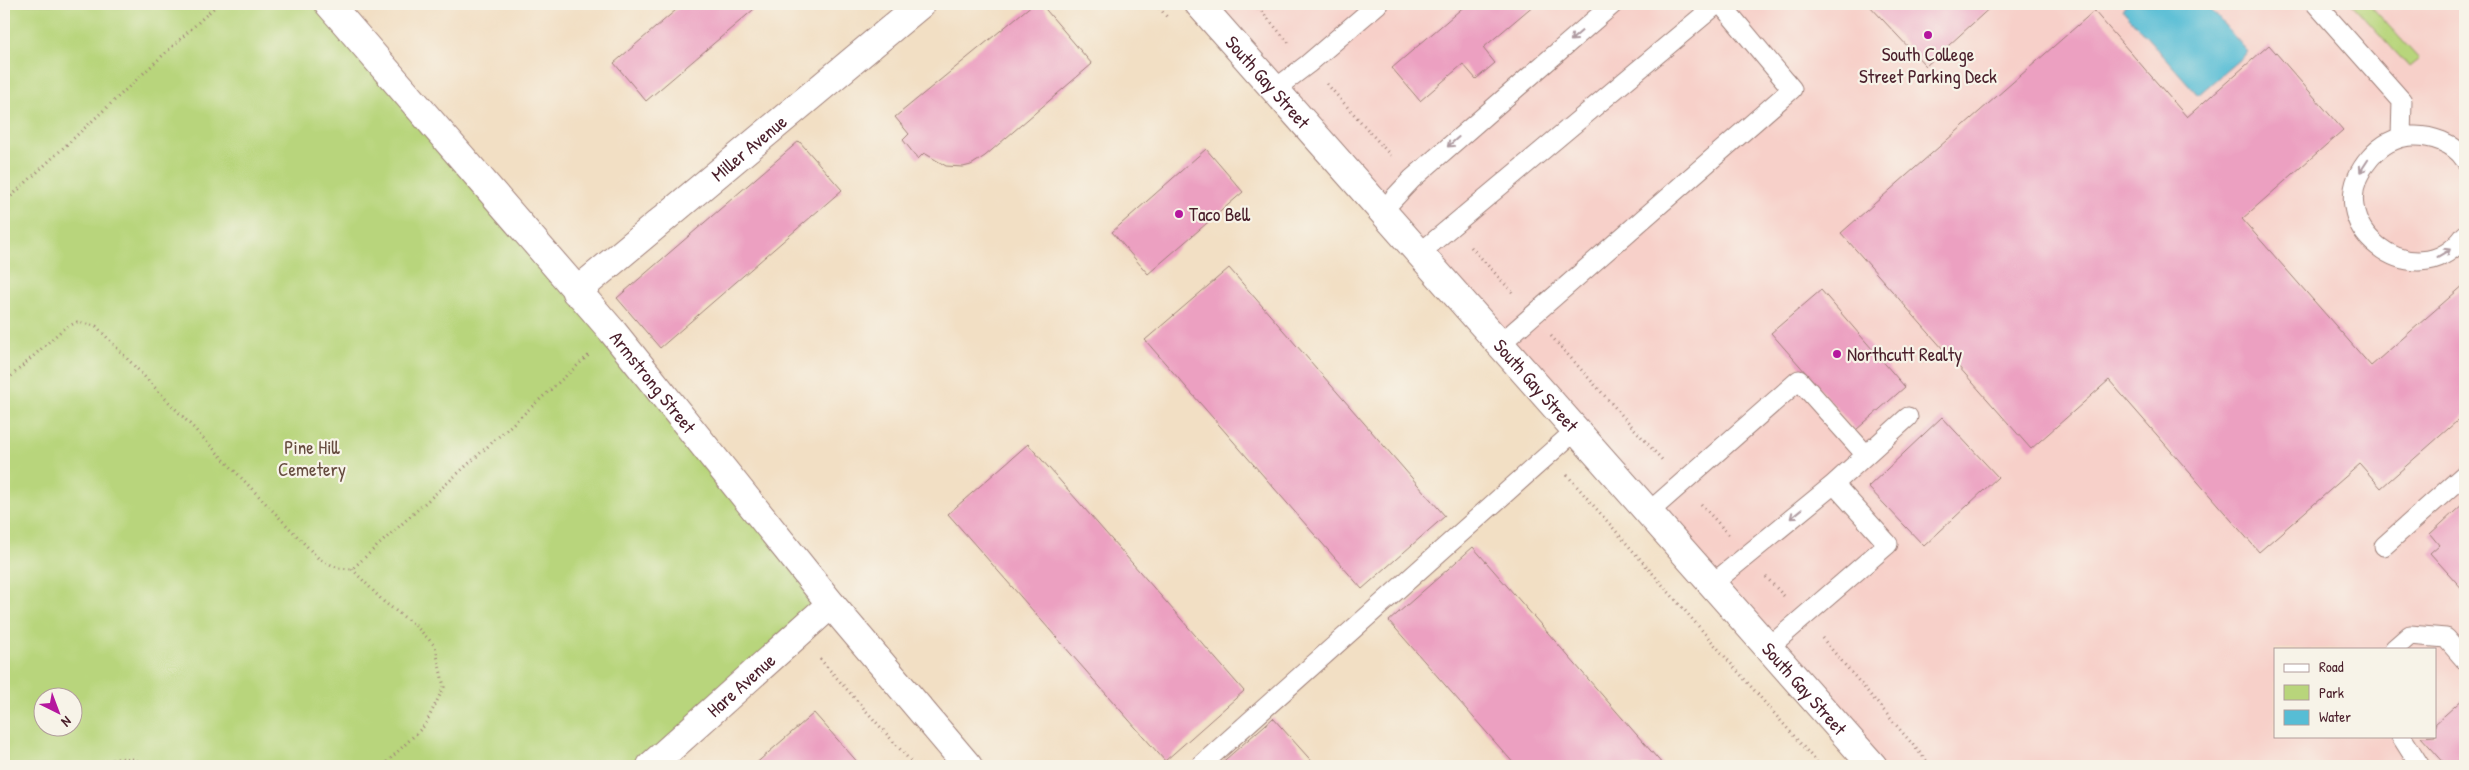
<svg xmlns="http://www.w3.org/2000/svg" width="2469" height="770" viewBox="0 0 2469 770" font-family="'Patrick Hand',sans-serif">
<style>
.built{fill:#f7d0c9;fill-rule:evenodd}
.green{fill:#b8d57b;stroke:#817a53;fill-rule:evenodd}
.water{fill:#57bdd5;stroke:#506e80}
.building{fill:#eca0c1}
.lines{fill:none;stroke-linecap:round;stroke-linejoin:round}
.lane-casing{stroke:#9e7f78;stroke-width:21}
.street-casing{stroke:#9e7f78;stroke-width:30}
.secondary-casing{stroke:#9e7f78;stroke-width:30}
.path{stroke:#9e7f78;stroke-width:3;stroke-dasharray:1 4;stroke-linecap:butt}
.lane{stroke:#fff;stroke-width:19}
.street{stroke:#fff;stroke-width:28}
.secondary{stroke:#fff;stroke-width:28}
.oneway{stroke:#ae9aa0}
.poi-dot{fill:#b5179e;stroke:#f7f3e8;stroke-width:2}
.labels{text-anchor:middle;stroke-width:4.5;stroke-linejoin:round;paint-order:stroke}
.poi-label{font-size:19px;fill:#4a1f2b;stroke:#f7f3e8;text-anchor:start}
.street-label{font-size:19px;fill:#4a1f2b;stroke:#f7f3e8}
.park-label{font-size:19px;fill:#664c3f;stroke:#f7f3e8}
</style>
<rect width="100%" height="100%" fill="#f7f3e8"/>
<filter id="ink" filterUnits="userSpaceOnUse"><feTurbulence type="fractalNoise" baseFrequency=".02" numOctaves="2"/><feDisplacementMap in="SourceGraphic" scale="10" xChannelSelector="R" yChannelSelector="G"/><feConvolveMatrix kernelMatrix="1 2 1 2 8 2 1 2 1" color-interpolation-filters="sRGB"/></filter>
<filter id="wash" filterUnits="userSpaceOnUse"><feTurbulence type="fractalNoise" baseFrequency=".0096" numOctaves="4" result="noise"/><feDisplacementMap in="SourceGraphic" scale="20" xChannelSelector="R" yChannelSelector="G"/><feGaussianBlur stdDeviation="1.12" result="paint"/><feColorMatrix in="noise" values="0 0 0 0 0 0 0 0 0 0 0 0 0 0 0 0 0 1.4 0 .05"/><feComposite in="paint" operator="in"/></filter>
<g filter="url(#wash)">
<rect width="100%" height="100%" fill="#f2dfc4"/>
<path class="built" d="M1199,4H2465V766H1873ZM2275,649H2435V736H2275Z"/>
<path class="green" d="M4,4H329L831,604L650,766H4ZM42,698H72V728H42Z
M2352,4H2369L2419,59L2409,67Z"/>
<path class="water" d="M2128,4H2206L2248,52L2198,95L2122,9Z"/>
<g id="blocks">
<path class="building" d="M683,4H760L646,101L614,63Z
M1033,4H1041L1092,64L985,156L971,165L963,167L946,166L924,153L918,159L903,140L909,134L895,117Z
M1467,4H1535L1483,48L1495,63L1476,79L1463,64L1420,101L1392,68Z
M1868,4H1994L1926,66Z
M2094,11L2187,117L2269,45L2343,130L2242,219L2371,366L2465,284V414L2381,488L2360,464L2259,552L2109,380L2031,449L1841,233Z
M799,141L842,190L660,348L617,298Z
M1206,149L1243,192L1148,274L1112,232Z
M1229,268L1445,516L1362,589L1145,340Z
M1821,290L1905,387L1856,430L1771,333Z
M1942,417L1998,477L1924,546L1868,487Z
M1028,444L1244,691L1165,761L948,514Z
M2465,502V592L2430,553L2439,545L2430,534Z
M1473,547L1664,766H1516L1389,621Z
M2465,697V766H2447L2421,737L2435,736V724Z
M814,713L861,766H753Z
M1273,718L1316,766H1218Z"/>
</g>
</g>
<g filter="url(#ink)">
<use href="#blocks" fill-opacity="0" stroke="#9e7f78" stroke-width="1"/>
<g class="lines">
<defs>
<path id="lane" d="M2316,4L2402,101L2401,137
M1275,89L1308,64L1378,4
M2465,160C2455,143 2430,135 2412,136C2395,137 2381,145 2370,158C2313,223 2417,303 2465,235
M1383,210L1412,179L1613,4
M1420,253L1717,4
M1500,344L1792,89L1721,4
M1649,512L1799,380L1866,455
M2384,546L2465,474
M1712,584L1834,484
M1769,647L1888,544L1834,484L1908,417
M2394,649L2410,635L2446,638L2465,660
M2401,736L2420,766
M1200,766L1576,430"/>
<g id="street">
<path id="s1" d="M329,4L613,332L831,604L968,766"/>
<path id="s2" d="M576,292L921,4"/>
<path id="s3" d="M651,766L831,604"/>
</g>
<g id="secondary">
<path id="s4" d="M1199,4L1873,766"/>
</g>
</defs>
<use href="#lane" class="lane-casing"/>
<use href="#street" class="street-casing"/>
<use href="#secondary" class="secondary-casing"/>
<path class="path" d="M1156,4L1167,17
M1255,4L1289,43
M1327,84L1393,158
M4,203L218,4
M1471,247L1514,294
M1551,336L1664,462
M4,383L63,329L77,322L96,326L319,559L338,568L352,569L589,355
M1567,475L1820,766
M1701,504L1729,535
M352,569L384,602L417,627L435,646L444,687L425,725L383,766
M1766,577L1784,596
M1822,638L1931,766
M820,659L915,766
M93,766C111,759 130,753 147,766"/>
<use href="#lane" class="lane"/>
<use href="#street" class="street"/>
<use href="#secondary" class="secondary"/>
</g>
<defs><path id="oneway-shaft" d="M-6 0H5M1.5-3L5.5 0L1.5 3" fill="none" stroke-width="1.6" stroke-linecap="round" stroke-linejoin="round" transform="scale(1.25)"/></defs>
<g class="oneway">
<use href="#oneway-shaft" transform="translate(1576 36) rotate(139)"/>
<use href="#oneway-shaft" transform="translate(1453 142) rotate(139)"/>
<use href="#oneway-shaft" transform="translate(2364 166) rotate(123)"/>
<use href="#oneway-shaft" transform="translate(2444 253) rotate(-31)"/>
<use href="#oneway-shaft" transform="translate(1796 514) rotate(141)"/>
</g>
</g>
<g class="poi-dot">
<circle cx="1928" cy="35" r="5"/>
<circle cx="1179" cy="214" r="5"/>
<circle cx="1837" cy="354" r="5"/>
</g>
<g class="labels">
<g class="poi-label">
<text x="1928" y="61" text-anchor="middle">South College<tspan x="1928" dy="22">Street Parking Deck</tspan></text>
<text x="1189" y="221">Taco Bell</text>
<text x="1847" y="361">Northcutt Realty</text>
</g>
<g class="street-label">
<text dy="7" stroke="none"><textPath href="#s4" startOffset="104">South Gay Street</textPath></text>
<text dy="7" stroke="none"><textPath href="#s2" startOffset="225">Miller Avenue</textPath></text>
<text dy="7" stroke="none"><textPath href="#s1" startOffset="498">Armstrong Street</textPath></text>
<text dy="7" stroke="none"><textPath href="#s4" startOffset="509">South Gay Street</textPath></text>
<text dy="7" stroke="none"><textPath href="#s3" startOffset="121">Hare Avenue</textPath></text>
<text dy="7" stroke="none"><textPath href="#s4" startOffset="914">South Gay Street</textPath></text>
</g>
<g class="park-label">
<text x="312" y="454">Pine Hill<tspan x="312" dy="22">Cemetery</tspan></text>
</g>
</g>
<rect width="2469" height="770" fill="none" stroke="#f7f3e8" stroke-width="20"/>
<rect x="2274" y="648" width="162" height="90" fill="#f7f3e8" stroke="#b29e9c"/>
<rect x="2284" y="664" width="25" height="8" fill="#ffffff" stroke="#b29e9c"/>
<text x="2319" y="672" font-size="15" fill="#4a1f2b">Road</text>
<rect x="2284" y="685" width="25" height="15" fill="#b8d57b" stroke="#b29e9c"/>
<text x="2319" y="698" font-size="15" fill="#4a1f2b">Park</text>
<rect x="2284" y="710" width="25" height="15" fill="#57bdd5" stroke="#b29e9c"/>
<text x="2319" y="722" font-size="15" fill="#4a1f2b">Water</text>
<g transform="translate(58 712) rotate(138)"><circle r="24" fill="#f7f3e8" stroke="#b29e9c"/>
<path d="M0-4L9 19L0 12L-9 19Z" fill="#b5179e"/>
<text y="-8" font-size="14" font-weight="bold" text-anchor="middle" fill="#4a1f2b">N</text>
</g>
</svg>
